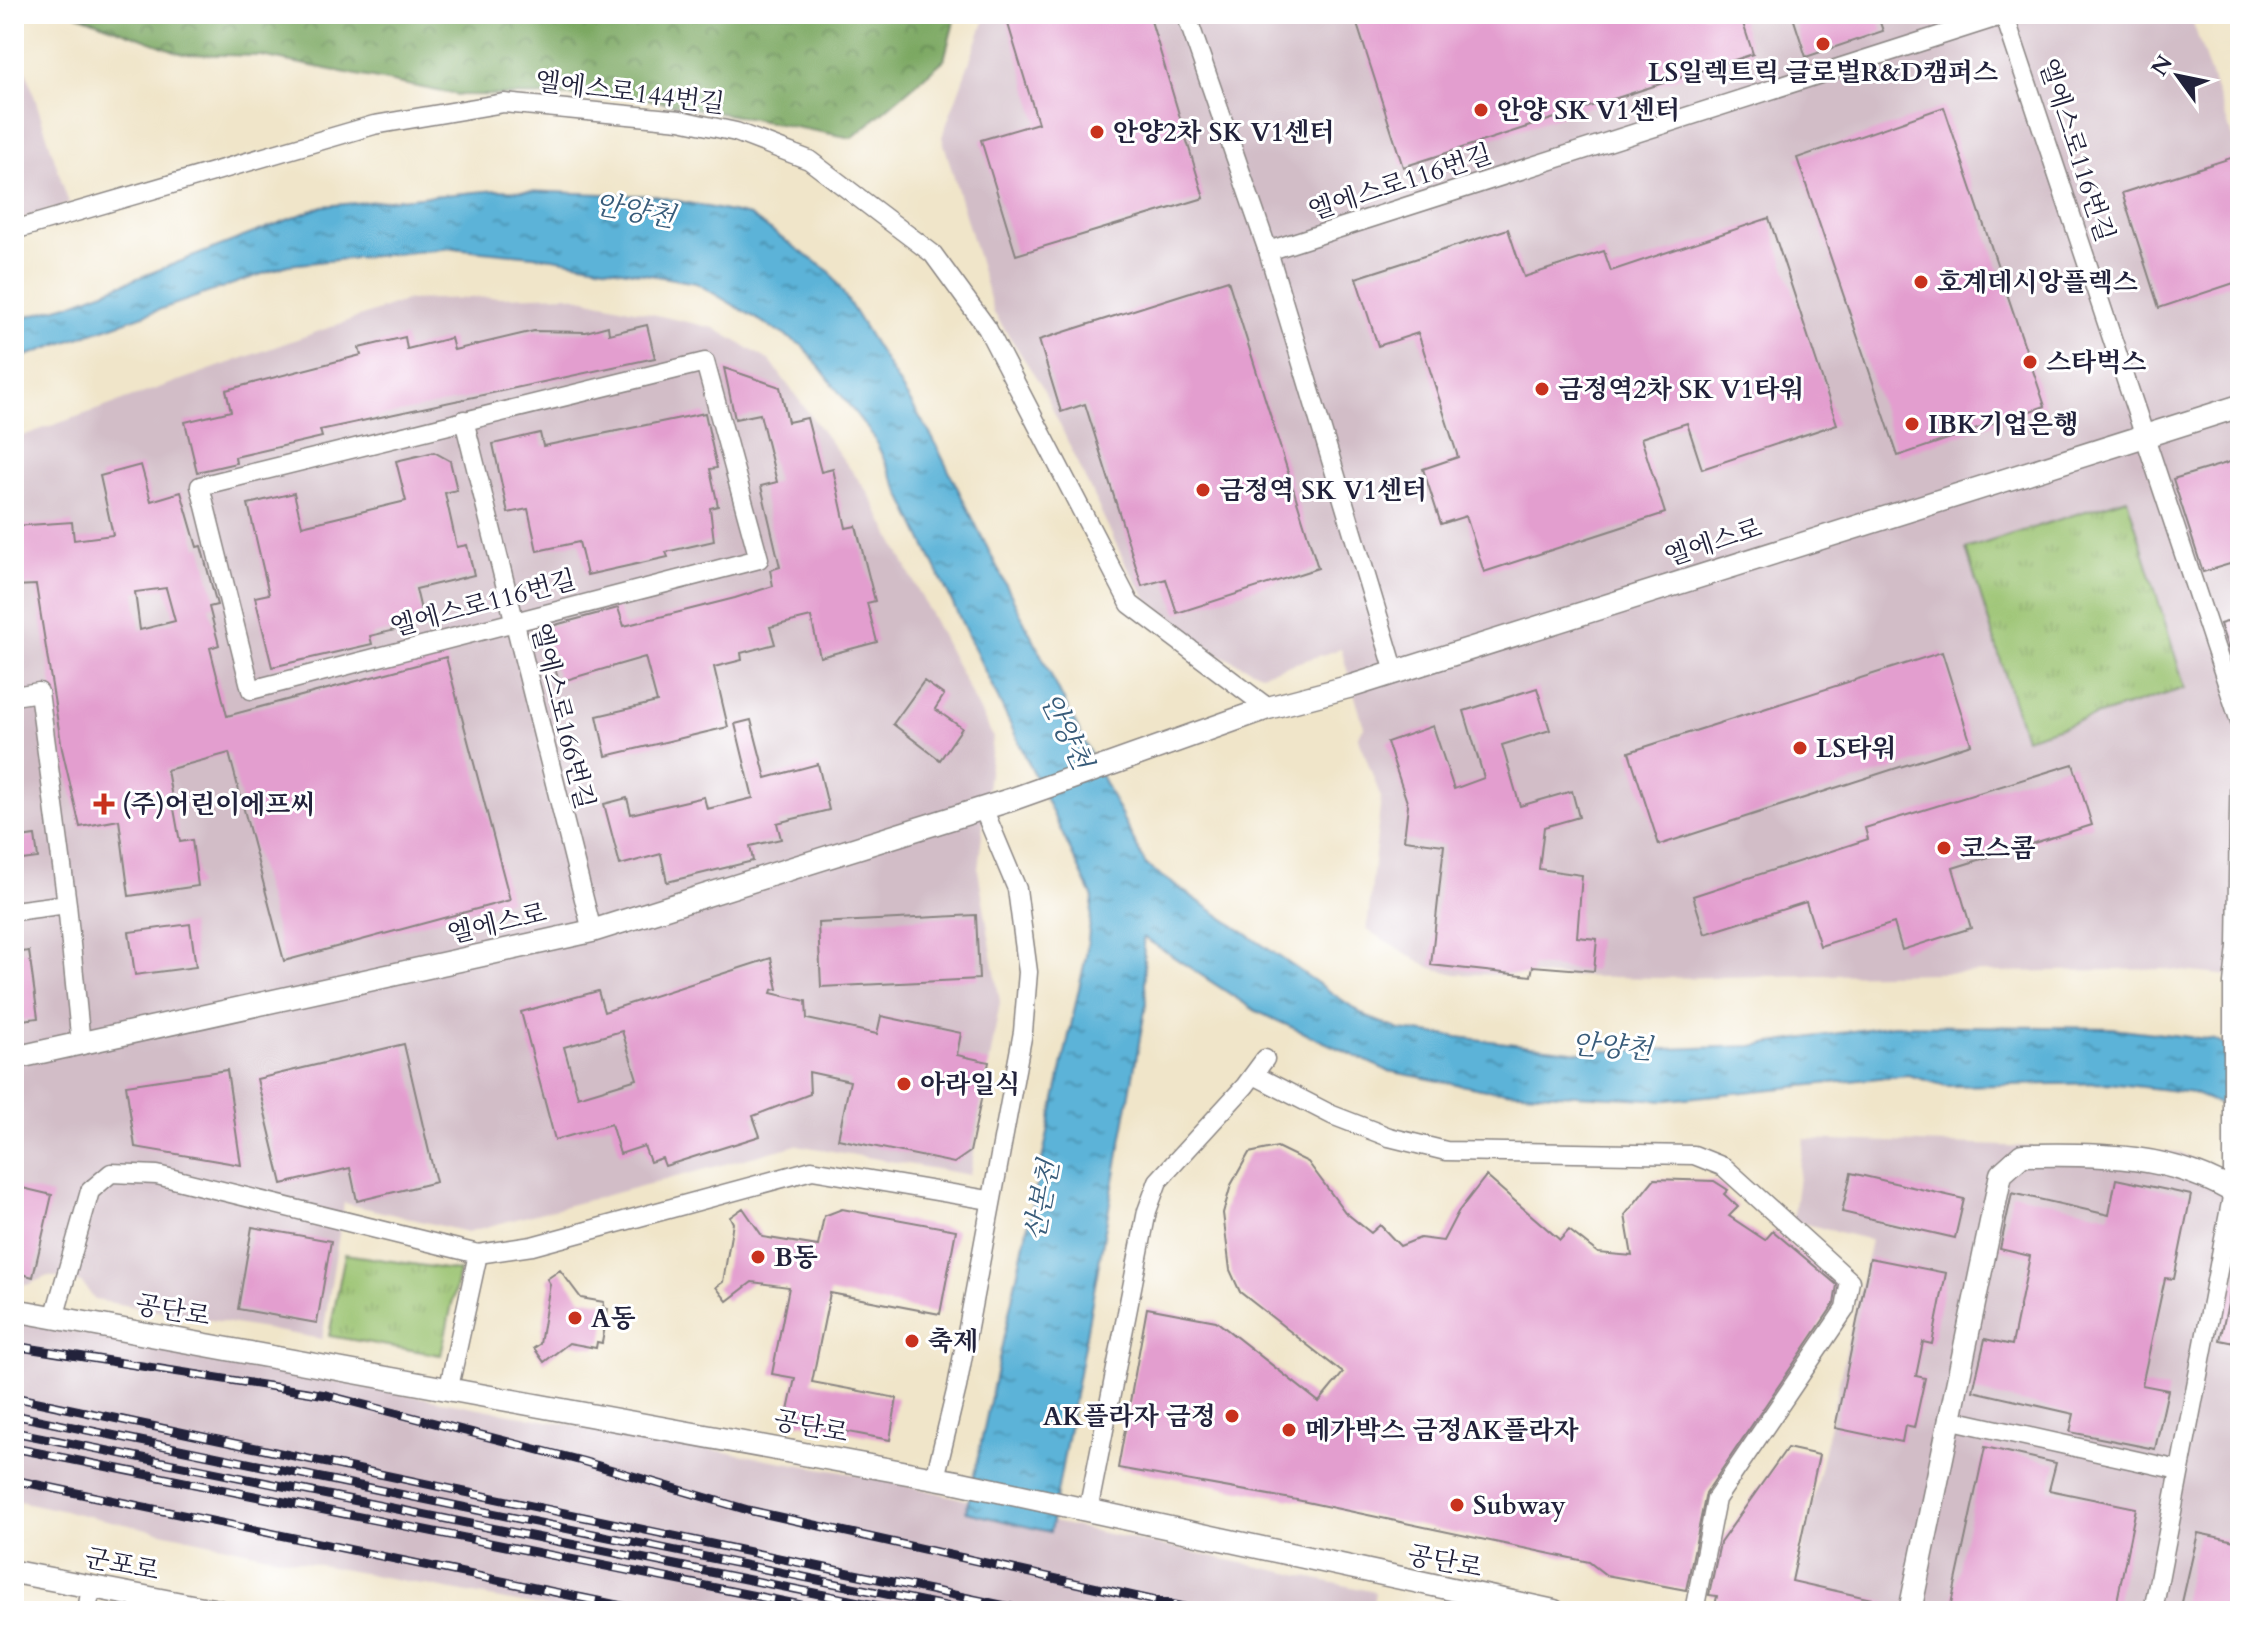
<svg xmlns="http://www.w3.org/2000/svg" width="2254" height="1625" viewBox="0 0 2254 1625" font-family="Cardo,'Noto Serif KR',serif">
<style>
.industrial{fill:#d2bdc7}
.forest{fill:url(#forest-crowns);stroke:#4e654e;stroke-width:2}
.park{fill:url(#park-tufts);stroke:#5e7255;stroke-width:2}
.water{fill:url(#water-ripples);stroke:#3e6a8a;stroke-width:2}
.building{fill:#e39ecf;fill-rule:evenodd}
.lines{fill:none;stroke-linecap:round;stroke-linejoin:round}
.minor-casing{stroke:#898482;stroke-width:21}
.tertiary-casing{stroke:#898482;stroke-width:25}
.minor{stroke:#fff;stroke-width:18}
.tertiary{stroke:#fff;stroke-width:22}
.rail-casing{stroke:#22223b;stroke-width:9}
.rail{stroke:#fff;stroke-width:6;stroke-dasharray:18;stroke-linecap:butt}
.poi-dot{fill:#c8321e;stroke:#fff;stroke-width:3}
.labels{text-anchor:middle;stroke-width:6;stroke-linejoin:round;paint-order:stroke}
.poi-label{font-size:26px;font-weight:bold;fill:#22223b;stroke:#fff;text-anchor:start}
.street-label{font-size:26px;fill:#22223b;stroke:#fff}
.water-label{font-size:28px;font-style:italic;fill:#395c7a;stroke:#fff}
</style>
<defs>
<pattern id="forest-crowns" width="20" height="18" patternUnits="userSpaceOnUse" patternTransform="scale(2)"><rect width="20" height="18" fill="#7ba862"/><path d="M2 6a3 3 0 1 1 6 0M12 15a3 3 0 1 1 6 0" fill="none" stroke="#648852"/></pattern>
<pattern id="park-tufts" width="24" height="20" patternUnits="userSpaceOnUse" patternTransform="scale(2)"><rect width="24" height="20" fill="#9ac26f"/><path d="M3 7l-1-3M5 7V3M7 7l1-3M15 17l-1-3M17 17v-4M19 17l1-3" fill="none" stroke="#84a661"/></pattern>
<pattern id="water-ripples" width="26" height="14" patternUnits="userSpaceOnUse" patternTransform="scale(2)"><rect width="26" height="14" fill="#5bb3d8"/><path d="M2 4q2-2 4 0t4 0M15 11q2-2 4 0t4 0" fill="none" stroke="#4b91b0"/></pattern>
</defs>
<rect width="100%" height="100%" fill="#fff"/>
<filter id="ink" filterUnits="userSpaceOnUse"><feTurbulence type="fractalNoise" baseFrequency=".0125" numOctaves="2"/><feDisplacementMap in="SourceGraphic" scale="16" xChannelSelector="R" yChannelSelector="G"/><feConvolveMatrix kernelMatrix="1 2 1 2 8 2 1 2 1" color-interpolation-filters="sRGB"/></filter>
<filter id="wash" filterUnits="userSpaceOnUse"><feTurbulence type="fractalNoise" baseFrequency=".006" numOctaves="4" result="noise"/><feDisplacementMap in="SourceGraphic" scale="32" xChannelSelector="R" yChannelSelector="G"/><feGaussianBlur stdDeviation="1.8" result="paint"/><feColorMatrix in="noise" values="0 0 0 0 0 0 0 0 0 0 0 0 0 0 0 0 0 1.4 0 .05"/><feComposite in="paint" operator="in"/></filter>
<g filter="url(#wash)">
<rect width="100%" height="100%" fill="#f0e5c9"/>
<path class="industrial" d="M987,14H2190L2240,160V977L2163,969L1661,978L1456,974L1431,968L1367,930L1381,798L1358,736L1364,727L1341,649L1261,674L1218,654L1147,599L1125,563L1042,387L994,313L942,137Z
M14,33L69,204L14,221Z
M567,295L714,328L770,361L869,494L993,737L978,870L1000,1002L970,1175L797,1145L467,1232L344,1203L322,1339L95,1300L82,1283L48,1276L27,1285L14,1283V439L407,300Z
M1804,1139L2178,1152L2240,1181V1611H1788L1871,1240L1793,1221Z
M14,1320L580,1427L883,1479L1058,1523L1375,1592L1372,1611H564L277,1557L14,1500Z"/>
<path class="forest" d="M75,14H956L944,60L852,138L631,96L458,95L261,56L183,54Z"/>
<path class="park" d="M2127,498L2185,688L2025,738L1966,549Z
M345,1254L459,1271L441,1355L329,1336Z"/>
<path class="water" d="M497,190L655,196L750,216L830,272L932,437L1146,865L1367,1017L1400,1030L1580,1052L1752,1046L1893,1025L2112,1028L2215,1040L2240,1053V1113L2193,1093L2109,1083L1946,1086L1908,1075L1667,1100L1486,1090L1388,1071L1256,1011L1143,937L1146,1005L1050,1532L966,1512L1086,956L1093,898L873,436L803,346L696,283L553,258L452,248L288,265L14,360V320L71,304L323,206Z"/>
<g id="blocks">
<path class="building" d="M1005,14H1149L1204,198L1016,255L981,140L1038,123Z
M1378,14H1740L1753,54L1403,167L1356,21Z
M1792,14H1877L1883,31L1806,57Z
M1944,107L2045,406L1898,456L1797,158Z
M2240,155V281L2159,308L2122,193Z
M1769,218L1837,424L1702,469L1687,423L1641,438L1665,513L1484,572L1466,516L1441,524L1423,469L1458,457L1418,333L1378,346L1356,278L1508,229L1524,277L1604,251L1611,271Z
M1228,280L1318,568L1177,613L1166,579L1142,586L1085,404L1061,412L1039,340Z
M647,325L655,358L320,430L322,437L235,457L236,463L197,472L185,422L231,411L226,390L361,355L359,348L405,337L407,349L451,338L454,350L534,331L586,332L608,326L609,334Z
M724,368L780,387L788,422L807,418L821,472L833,469L846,528L856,526L875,601L867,603L877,642L820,657L811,617L770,627L775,644L741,653L742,660L714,667L728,727L606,756L597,716L657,702L645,657L559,682L544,628L618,608L624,626L735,598L773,586L770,570L780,567L761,486L777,482L760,414L735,419Z
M705,413L717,468L710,469L718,506L710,508L714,541L666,552L668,557L587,575L579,542L537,551L528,509L508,513L493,444L540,433L543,446Z
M434,452L450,461L457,490L445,493L457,547L467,545L474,575L416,589L424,623L370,636L372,644L272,667L255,597L269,594L248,504L294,493L302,526L406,501L396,461Z
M2240,459V561L2203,572L2173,479Z
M141,465L151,501L181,492L197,547L201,546L217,605L209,607L219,645L210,648L227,716L446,657L510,900L284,961L229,753L167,770L180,842L192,840L198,886L129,896L119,820L80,827L62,749L36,585L14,586V526L72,522L74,540L113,535L100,476ZM166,588L175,621L140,630L135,592Z
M2240,618V684L2220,624Z
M1942,652L1971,744L1659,845L1629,752Z
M924,681L944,695L935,709L962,728L940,760L893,724Z
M1537,688L1550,730L1502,745L1520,806L1572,791L1579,817L1544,827L1539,869L1582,875L1577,937L1597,939L1594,971L1533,966L1531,976L1431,965L1444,845L1404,840L1408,805L1387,742L1433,726L1454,789L1484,778L1464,711Z
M751,720L766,778L818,764L829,810L777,823L781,839L750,846L753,861L667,882L661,854L620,865L604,804L627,798L631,814L704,797L707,809L753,798L735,724Z
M2073,764L2092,825L1953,868L1971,928L1902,950L1894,923L1820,946L1806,902L1705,934L1693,896L1868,839L1865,828Z
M35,836L38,858L14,861V839Z
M976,915L979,979L821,987L818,923Z
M190,924L196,967L135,975L129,932Z
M29,951L38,1018L14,1021V953Z
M771,958L778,989L772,990L771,993L806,1001L807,1019L877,1034L881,1016L961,1033L957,1055L989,1062L970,1152L954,1163L838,1139L850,1081L809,1072L810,1094L753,1116L760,1136L665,1166L662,1158L650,1162L644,1146L620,1154L611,1124L555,1140L521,1012L598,991L604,1012ZM622,1031L637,1079L578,1097L564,1047Z
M404,1044L436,1182L357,1201L350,1168L282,1184L257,1079Z
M227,1070L241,1165L135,1147L126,1085Z
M1277,1147L1308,1162L1345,1212L1371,1233L1380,1225L1400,1246L1420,1238L1443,1241L1458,1212L1486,1176L1560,1240L1569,1230L1598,1253L1632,1256L1625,1215L1654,1179L1714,1181L1728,1190L1724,1194L1738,1207L1729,1216L1765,1240L1773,1231L1837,1285L1834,1304L1706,1493L1686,1590L1606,1575L1589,1562L1297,1500L1118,1468L1147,1308L1216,1321L1319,1402L1343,1373L1240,1292L1230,1270L1223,1213L1231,1185L1249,1153Z
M1851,1173L1964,1199L1955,1238L1842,1212Z
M2116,1179L2191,1195L2174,1279L2165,1278L2142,1385L2168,1390L2155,1449L2070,1432L2074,1414L1973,1391L1985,1339L2012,1345L2030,1256L2000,1249L2012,1193L2109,1215Z
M14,1186L52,1195L33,1277L14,1272Z
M743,1208L763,1237L818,1246L824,1216L842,1209L956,1230L940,1314L830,1293L812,1382L897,1398L890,1440L786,1420L795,1378L772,1374L789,1287L752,1282L727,1301L716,1287L723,1282L733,1223L730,1217Z
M252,1227L331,1241L317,1323L238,1309Z
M1870,1258L1946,1273L1932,1344L1923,1342L1916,1376L1925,1378L1914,1428L1905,1426L1902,1442L1835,1428Z
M560,1270L581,1298L604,1302L603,1308L608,1309L602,1343L597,1342L596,1348L569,1343L544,1362L534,1348L540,1344L550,1284L547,1279Z
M2233,1281L2240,1282V1344L2220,1340Z
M1985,1447L2056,1463L2049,1490L2136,1508L2115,1611L1950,1609Z
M1787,1448L1819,1455L1792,1581L1894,1604L1893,1611H1714L1717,1596L1709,1595L1720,1543Z
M2198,1533L2240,1542V1611H2180Z"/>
</g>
</g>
<g filter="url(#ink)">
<use href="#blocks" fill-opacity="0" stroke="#898482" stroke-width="2"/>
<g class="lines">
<defs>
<path id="minor" d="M1186,14L1268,251L1395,672
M2004,14L2240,722
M14,230L374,125L504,103L680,120L736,132L809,160L933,254L987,328L1130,604L1268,708
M1268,251L2004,15
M705,362L759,559L251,690L200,486Z
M464,420L592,931
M14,696L39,692L67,904L81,1045
M14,911L67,904
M1254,1075L1332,1115L1389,1137L1446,1151L1694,1155L1724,1167L1850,1281L1845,1309L1716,1499L1694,1611
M54,1318L90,1191L111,1173L157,1175L478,1254L532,1246L812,1170L989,1200
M449,1387L478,1254
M1948,1419L2179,1470
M935,1478L957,1387L1023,1032L1028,972L1017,889L983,808
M1088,1511L1147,1211L1158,1181L1245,1086L1265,1059
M87,1611L91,1587
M2153,1611L2233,1192V984L2237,946L2240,746"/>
<path id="tertiary" d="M14,1058L592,931L1013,799L1268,708L1352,686L2240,406
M14,1310L957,1482L1554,1611
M14,1572L218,1611
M1910,1611L2001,1174L2022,1155C2097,1154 2175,1153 2240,1196"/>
</defs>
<use href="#minor" class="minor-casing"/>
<use href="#tertiary" class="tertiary-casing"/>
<use href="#minor" class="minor"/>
<use href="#tertiary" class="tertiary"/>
<defs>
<path id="rail" d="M14,1346L326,1395L582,1461L748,1510L1201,1611
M14,1397L1030,1611
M14,1415L969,1611
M14,1432L904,1611
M14,1448L831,1611
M14,1480L646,1611"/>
</defs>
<use href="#rail" class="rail-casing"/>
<use href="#rail" class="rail"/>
</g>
</g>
<g class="poi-dot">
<circle cx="1823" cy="44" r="8"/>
<circle cx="1481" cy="110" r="8"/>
<circle cx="1097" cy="132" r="8"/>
<circle cx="1921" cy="282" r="8"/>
<circle cx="2030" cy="362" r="8"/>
<circle cx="1542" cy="389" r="8"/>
<circle cx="1912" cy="424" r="8"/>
<circle cx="1203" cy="490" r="8"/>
<circle cx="1800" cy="748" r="8"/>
<path d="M100 792h8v8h8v8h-8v8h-8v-8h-8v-8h8z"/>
<circle cx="1944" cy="848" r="8"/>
<circle cx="904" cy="1084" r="8"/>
<circle cx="758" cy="1257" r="8"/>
<circle cx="575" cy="1318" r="8"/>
<circle cx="912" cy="1341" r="8"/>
<circle cx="1232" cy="1416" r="8"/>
<circle cx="1289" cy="1430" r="8"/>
<circle cx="1457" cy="1505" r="8"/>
</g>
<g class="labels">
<g class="poi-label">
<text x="1823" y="81" text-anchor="middle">LS일렉트릭 글로벌R&amp;D캠퍼스</text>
<text x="1497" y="119">안양 SK V1센터</text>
<text x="1113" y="141">안양2차 SK V1센터</text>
<text x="1937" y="291">호계데시앙플렉스</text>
<text x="2046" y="371">스타벅스</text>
<text x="1558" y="398">금정역2차 SK V1타워</text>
<text x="1928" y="433">IBK기업은행</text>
<text x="1219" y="499">금정역 SK V1센터</text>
<text x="1816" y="757">LS타워</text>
<text x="122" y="813">(주)어린이에프씨</text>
<text x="1960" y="857">코스콤</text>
<text x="920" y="1093">아라일식</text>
<text x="774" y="1266">B동</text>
<text x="591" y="1327">A동</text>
<text x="928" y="1350">축제</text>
<text x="1216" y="1425" text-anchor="end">AK플라자 금정</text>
<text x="1305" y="1439">메가박스 금정AK플라자</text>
<text x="1473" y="1514">Subway</text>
</g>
<g class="street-label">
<text transform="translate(630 92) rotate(7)" y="9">엘에스로144번길</text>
<text transform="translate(2077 150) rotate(72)" y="9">엘에스로116번길</text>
<text transform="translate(1400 182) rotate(-18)" y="9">엘에스로116번길</text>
<text transform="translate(1713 542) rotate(-18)" y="9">엘에스로</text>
<text transform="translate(483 603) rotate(-15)" y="9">엘에스로116번길</text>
<text transform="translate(563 716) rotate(76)" y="9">엘에스로166번길</text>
<text transform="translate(497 923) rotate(-13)" y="9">엘에스로</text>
<text transform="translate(173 1310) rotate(10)" y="9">공단로</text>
<text transform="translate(811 1426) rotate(11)" y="9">공단로</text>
<text transform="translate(1445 1561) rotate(11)" y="9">공단로</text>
<text transform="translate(122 1564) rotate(11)" y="9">군포로</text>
</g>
<g class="water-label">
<text transform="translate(635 210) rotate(10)" y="10">안양천</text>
<text transform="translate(1067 731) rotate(64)" y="10">안양천</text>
<text transform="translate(1612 1046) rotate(4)" y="10">안양천</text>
<text transform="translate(1041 1200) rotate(-79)" y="10">산본천</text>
</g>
</g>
<rect width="2254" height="1625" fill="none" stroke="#fff" stroke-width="48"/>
<g transform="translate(2178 76) rotate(303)" stroke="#ffffff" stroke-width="6" paint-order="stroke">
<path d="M0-6L14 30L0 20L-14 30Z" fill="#22223b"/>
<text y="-12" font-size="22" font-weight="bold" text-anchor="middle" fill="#22223b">N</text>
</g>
</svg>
